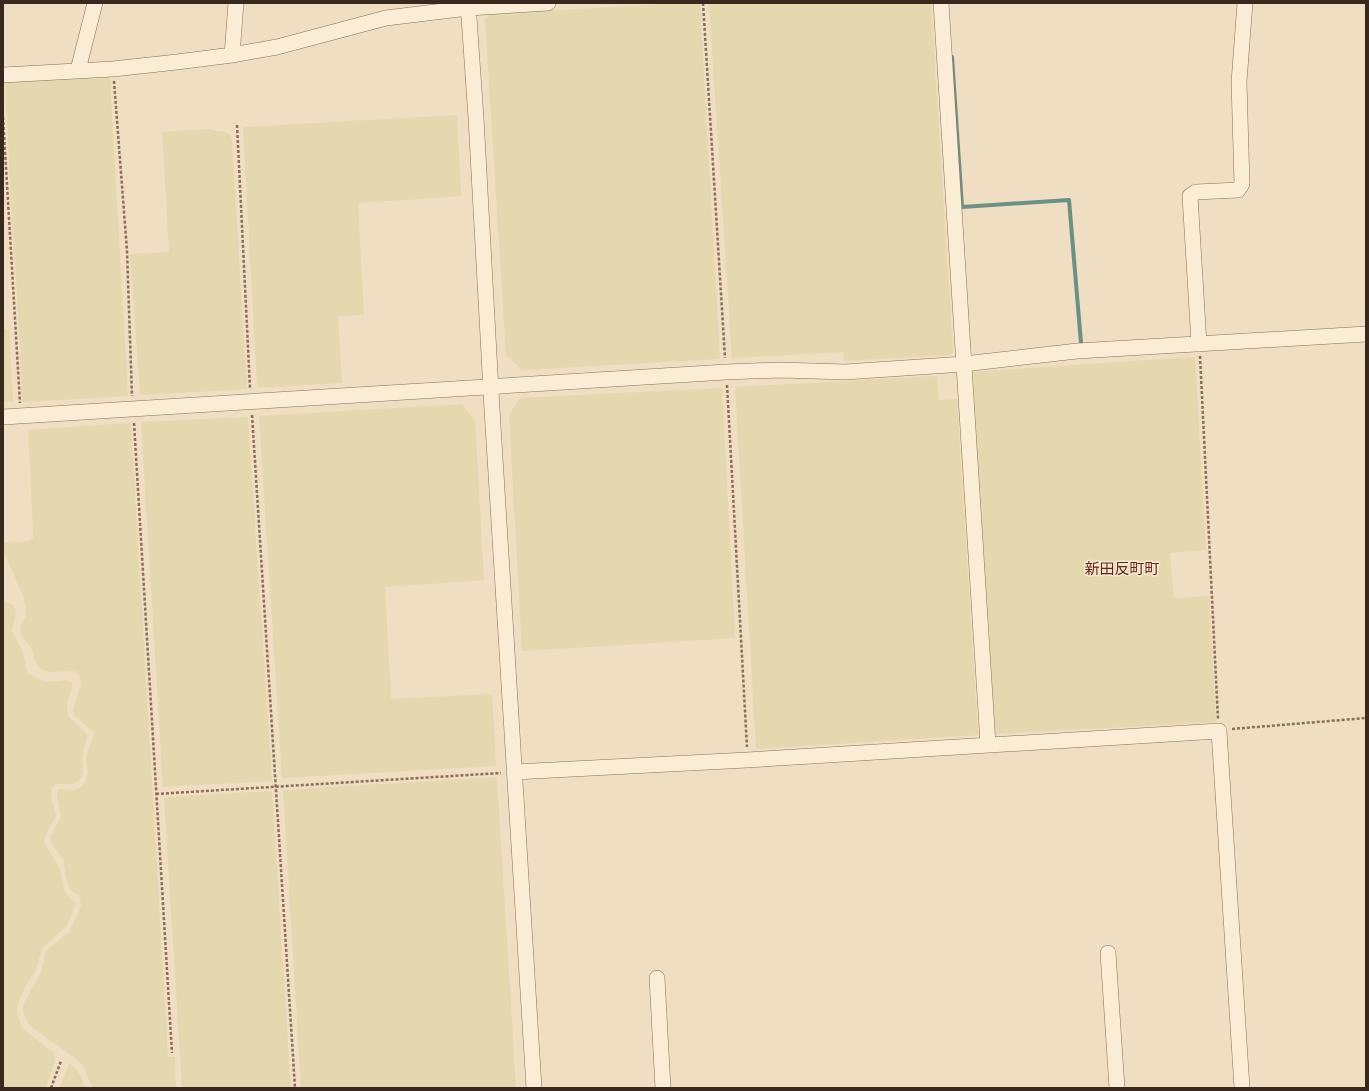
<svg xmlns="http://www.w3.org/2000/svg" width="1369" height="1091" viewBox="0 0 1369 1091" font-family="Bitter,'Noto Sans JP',serif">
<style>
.farmland{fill:#e5d8ae}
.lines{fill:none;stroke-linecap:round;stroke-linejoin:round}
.stream{stroke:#6b9084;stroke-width:4}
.minor-casing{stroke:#8a6e58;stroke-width:16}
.path{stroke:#8a6e58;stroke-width:2.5;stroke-dasharray:3 2;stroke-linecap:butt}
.minor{stroke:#faecd5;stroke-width:15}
.labels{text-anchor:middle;stroke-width:3;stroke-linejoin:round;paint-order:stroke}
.quarter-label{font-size:15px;fill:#67251b;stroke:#f7e9d1}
</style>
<rect width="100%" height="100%" fill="#efdec1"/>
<path class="farmland" d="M681,3H700L720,359L522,370L506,355L485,19L490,14Z
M709,3H931L953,352L950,355L844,361L843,352L732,358Z
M107,76L110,79L128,396L23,402L22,401L17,292L13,240L5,82Z
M457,115L461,196L358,203L364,315L338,316L342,383L259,388L257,385L243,128L245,127Z
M208,129L215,131L226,132L231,136L232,141L247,389L141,395L140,393L130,254L169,252L162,132Z
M3,328L9,331L13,402H3Z
M1195,357L1206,550L1170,553L1174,598L1209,596L1216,722L993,734L972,372Z
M937,376L939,400L957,399L978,735L756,749L735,387Z
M722,388L735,638L522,651L509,415L520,398Z
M462,404L475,421L484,580L385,587L391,699L492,694L496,766L282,778L259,416Z
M248,417L272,781L163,787L141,422Z
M131,423L168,1057H175L176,1088H92L84,1067L80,1062L28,1024L23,1011V1005L41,972L46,951L70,931L81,906L80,896L71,891L68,886L63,859L51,843L50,836L61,817L57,796V791L59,789L73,790L81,787L85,782L88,773L86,757L94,733L74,715L73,709L81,684L79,675L74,671L49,672L41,669L36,664L32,649L21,635L20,627L26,616V609L24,599L3,549V546L4,543L28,541L33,538V532L28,430Z
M3,601L13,605L16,611L12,631L23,653L28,674L46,682L65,680L72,681V687L67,706L68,716L87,734V739L82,757L83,773L81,779L73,784H57L52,788L51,796L56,816L45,836V844L60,869L64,890L68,896L76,903L67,926L42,948L36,970L27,983L18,1004L17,1012L21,1027L54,1053L55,1061L46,1088H3Z
M497,777L516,1088H301L283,790Z
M272,791L291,1088H182L164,798L167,797Z
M69,1063L74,1067L81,1076L85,1088H60Z"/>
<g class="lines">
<path class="stream" d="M952,57L962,207L1069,200L1081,343"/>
<defs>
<path id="minor" d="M468,3L476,118L492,409L534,1088
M941,3L988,744
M232,55L236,3
M78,70L95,3
M3,75L113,69L177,62L232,55L277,47L386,18L468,8L548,3
M1199,344L1190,196L1196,192L1238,190L1242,184L1239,82L1245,3
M3,417L726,372L781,370L845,372L964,364L1077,351L1366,334
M514,772L747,760L1219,731L1242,1088
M1108,953L1117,1088
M657,978L663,1088"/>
</defs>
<use href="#minor" class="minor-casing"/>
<path class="path" d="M703,3L725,358
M114,81L127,251L132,396
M3,117L20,403
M237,125L250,388
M1200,356L1218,719
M727,385L747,747
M252,415L295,1088
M134,423L172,1053
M1232,729L1366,718
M156,794L501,773
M51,1088L61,1061"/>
<use href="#minor" class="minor"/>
</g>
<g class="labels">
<g class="quarter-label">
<text x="1122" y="574">新田反町町</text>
</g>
</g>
<rect width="1369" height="1091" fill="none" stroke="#39281d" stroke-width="8"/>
</svg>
